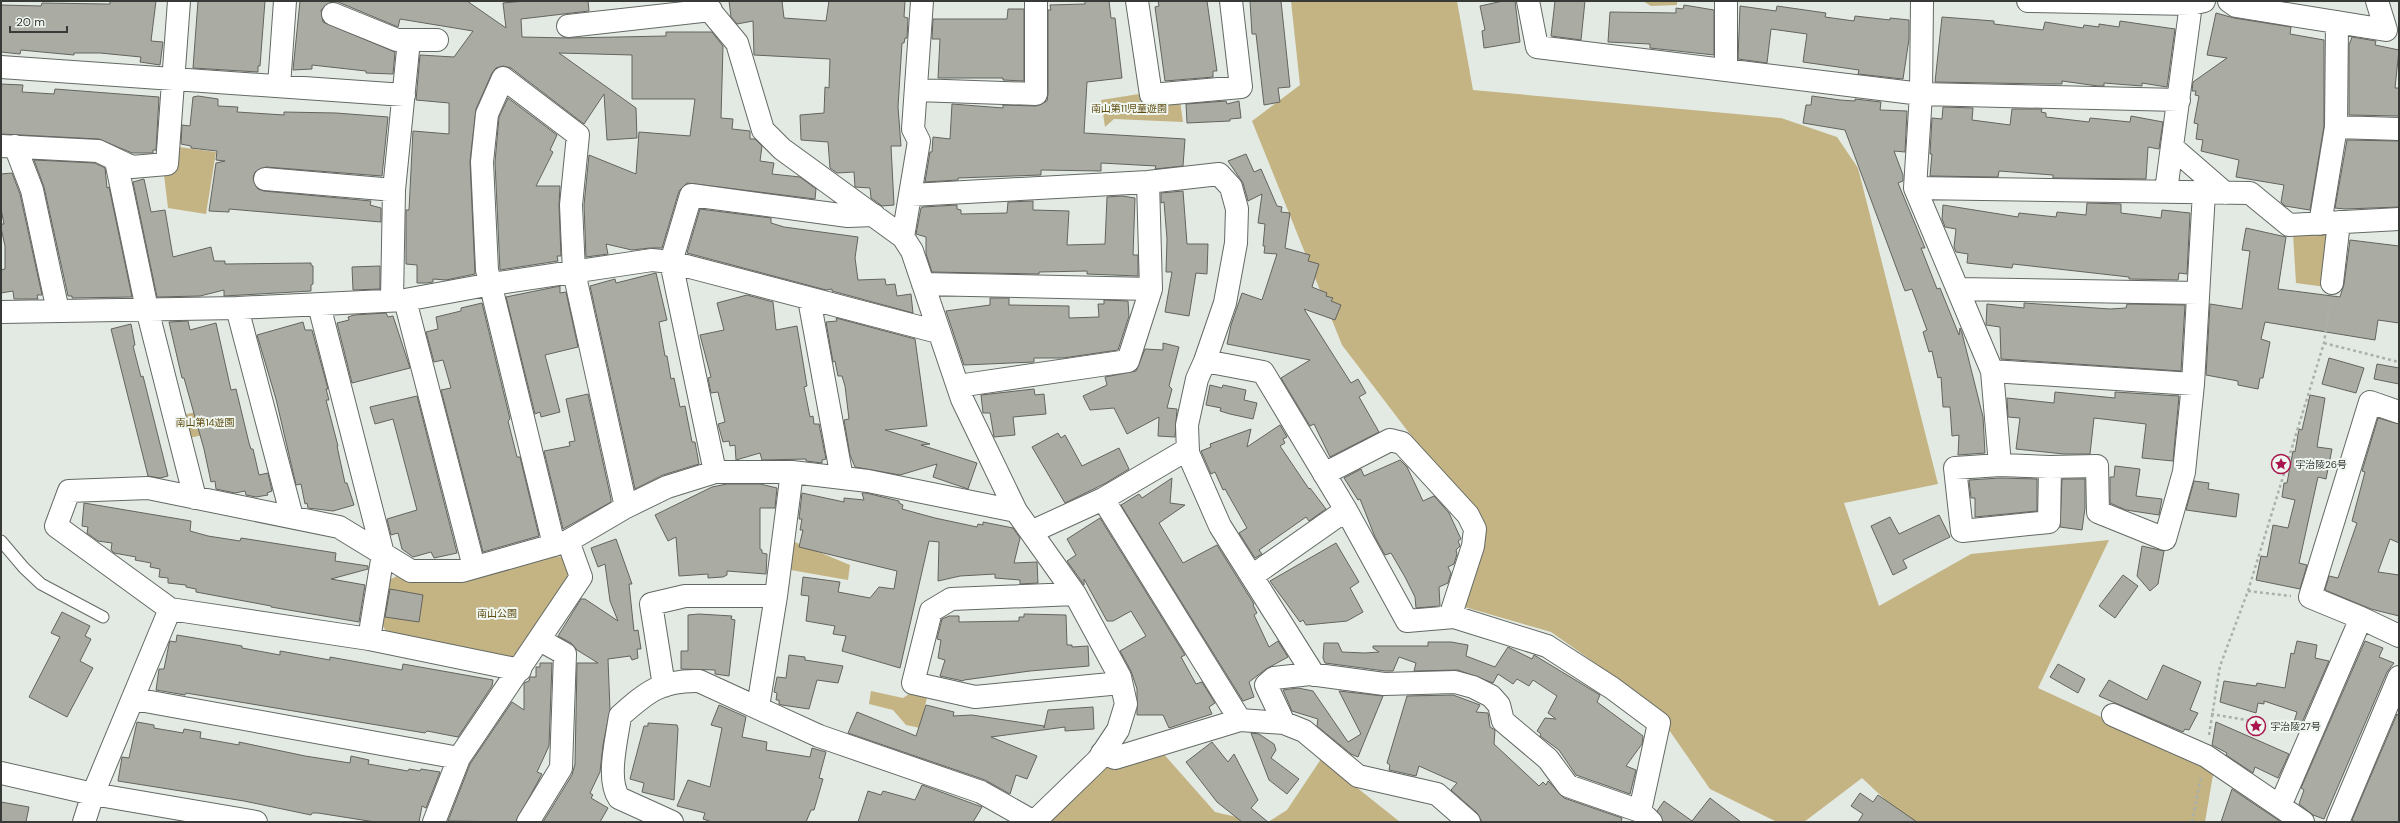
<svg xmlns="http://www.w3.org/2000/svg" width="2400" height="823" viewBox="0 0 2400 823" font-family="'DM Sans','Noto Sans JP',sans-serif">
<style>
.green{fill:#c4b383}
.building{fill:#aaaca4;stroke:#63645e}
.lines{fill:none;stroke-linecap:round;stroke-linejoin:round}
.service-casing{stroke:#636964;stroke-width:13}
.minor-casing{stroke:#636964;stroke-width:24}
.path{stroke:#aab0aa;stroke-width:2.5;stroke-dasharray:3 3;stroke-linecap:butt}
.service{stroke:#fff;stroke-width:11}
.minor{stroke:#fff;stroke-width:22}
.labels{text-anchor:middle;stroke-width:4;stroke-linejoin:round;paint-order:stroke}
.park-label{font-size:10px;fill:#5e4b10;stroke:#f0f7f1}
.poi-label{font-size:10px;fill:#373a37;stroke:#f0f7f1;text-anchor:start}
</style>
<rect width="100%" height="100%" fill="#e3eae3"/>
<path class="green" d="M1291,1H1457L1473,90L1781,118L1837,137L1858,168L1938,484L1844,503L1879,606L1971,554L2109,540L2038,688L2214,769L2205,822H1909L1862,778L1804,822H1777L1710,789L1649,701L1551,632L1461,606L1474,518L1342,345L1252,121L1300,85Z
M1643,1H1677V5L1651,6Z
M1139,94L1141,105L1180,101L1183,122L1114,119L1105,127L1101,100Z
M179,147L216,152L206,214L168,208L164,175Z
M2332,230L2326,287L2296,283L2293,234Z
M221,406L227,430L189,438L183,415Z
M790,540L850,565L848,580L785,569Z
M550,556L566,557L569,585L523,649L510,658L389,636L381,623L389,580L401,574L414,582L459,580Z
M911,689L928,693L920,728L906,725L893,710L869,704L871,691L903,698L909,694Z
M1161,751L1215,812L1258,822H1047L1097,768Z
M1321,759L1400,822H1268L1287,810Z"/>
<path class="building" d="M110,1H156L151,41L163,42L160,65L140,62L141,57L100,53H74V55L21,50L20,54L1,52V5L41,6L42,3L107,4H110Z
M198,1H265L260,66H258V72L193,68Z
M300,1H467L506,28L503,3L525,1H588L589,11L521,19L522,37L569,38L666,36V32H712L723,46L721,118L733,119L732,129L750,131V139H755L762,146L760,161L774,163L772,174L800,177L816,189L815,199L687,183L679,191L662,248H650L632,250L606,244L608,254L586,257L584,205L589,155L636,174L639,132L690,136L695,99H632V55L559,53L636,108L637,138L607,140L604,94L584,124L511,68L503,66L496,68L492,73L476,109L470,161L475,274L446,280L433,279V282L427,283H417V265L406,264V210H409L413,131L449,134V103L416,100L420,55L454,57L473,31L400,19L398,27L338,2H331L321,10L323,22L395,52L393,74L366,73V71L312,65V69L293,70Z
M729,1H782L784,18L826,21L829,1H905L904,17L908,18L907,38H905L904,43H902L898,107L901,146H891L894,205L882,206L871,198L870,188L855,187L854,172L837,173L830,168L828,142L801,140L800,115L824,113L825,87L829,88L830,59L754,55L753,21L737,24L731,17Z
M1085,1H1109L1111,18H1115L1122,78L1087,82L1084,133L1185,139L1183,166L1155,169L1156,166L1101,163V171L1041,170V175L958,178V180L925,182L930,152H932L933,137L950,139L952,104L1003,108V105L1036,106L1047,101L1048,94V10H1051L1050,5L1085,4Z
M1158,1H1207L1217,71H1213V77L1165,81L1155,7L1159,6Z
M1250,1H1281L1290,87L1278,88L1280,102L1264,105L1256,34H1252Z
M1503,1H1515L1520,42L1484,48L1482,31L1485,30L1480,6Z
M1555,1H1585L1581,40L1551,36Z
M1684,5L1714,10V55L1650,48V44L1608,42L1610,12L1676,13V8L1683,9Z
M1740,6L1776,11L1777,6L1826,13L1825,17L1854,21L1855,16L1890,20V18L1909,20V39L1903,79L1858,74L1859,70L1803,62L1807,34L1771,29L1767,63L1738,59Z
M1008,9H1024V81L1003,80V78H938L940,39H932L933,19H1007Z
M2216,13L2234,18L2291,27L2290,34L2324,40V126L2310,210L2285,206L2281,202L2284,185L2236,177L2239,160L2201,151L2203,140L2196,139L2198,124L2194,123L2199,96L2195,95L2196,91H2192L2193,82L2227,58L2207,55Z
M1942,17L1994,21V24L2043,30L2045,22L2083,28L2084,25L2099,27V24L2119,27L2120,21L2175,29L2167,87L2142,83V86L2104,83V86H2098L2062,81V84H2046L1935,82Z
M2352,37L2376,41L2375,45L2399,50L2395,88H2399V116L2349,115V45Z
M1,84L23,85L22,92L54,94L55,89L159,97L156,150H153V153H132L99,139L1,134Z
M198,96L218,99V106L238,107L237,112L284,115V112L336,113L388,117L382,176L266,167L255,172L253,178L258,189L264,191L371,201L370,205L381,208V222L229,209V212L209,211L216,163L225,161L216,160L217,151L191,148V146L181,144L182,125L190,126L193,97Z
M1812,96L1840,100L1855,101V99L1881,102L1880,110L1907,111L1905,152L1894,151L1903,175V181L1898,183L1925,248H1921L1937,289L1940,288L1959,335L1960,328L1962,333L1983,417L1985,453L1958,455L1959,435L1952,436L1950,407H1943L1941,377L1938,378L1932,351L1929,352L1923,332L1927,330L1912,289L1905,291L1845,130L1803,123L1806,105H1811Z
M508,98L557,135L550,150L553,152L536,186H560L559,206L561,256H557L558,261L500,270L495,162L499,117Z
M1226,101L1227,104L1239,101L1241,118L1230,119V121L1187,123L1186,104Z
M1943,107L1973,108L1972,120L2010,125L2012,109H2042L2041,112L2046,113V117L2089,122L2090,118L2130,122L2131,116L2163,122L2159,149L2148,147L2146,179L2053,178V175L1999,171L1998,177L1930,176L1932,154H1930L1932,118L1942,119Z
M2347,140L2399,141V207L2345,209L2335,208Z
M1246,154L1254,172L1261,169L1277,206L1282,207L1281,212L1290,213L1285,248L1310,255L1308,261L1319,264L1312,287L1327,293L1326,296L1333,298L1331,301L1341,305L1335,320L1304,309L1351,383L1358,379L1366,393L1359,397L1379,432L1330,457L1314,424L1310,426L1281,378L1310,360L1227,344L1231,325L1242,293L1262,300L1277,254L1264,253L1265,246H1263L1265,224L1258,223L1262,194L1248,201L1243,183L1228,161Z
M34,160L95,163L105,168L107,188L109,187L132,297L72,298V296H68L44,187Z
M12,173L20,194L42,295H37L38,299H14L13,291L1,293V270L5,269V246L1,228V224H4L1,209V174Z
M144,179L151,212L165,210L173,257L211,247L214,261H225V264L311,263V265L313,266V284L311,285V291L224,296V290L200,296L157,297L133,182Z
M1183,191L1187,244H1208L1207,274L1196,273L1189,316L1165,312L1172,272H1166L1167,239L1164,202L1161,203V193Z
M1122,196L1135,198L1133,255H1138V276L1087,274V271L1039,272V274L932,272L926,254V237L916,234L921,208L923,207L957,205V209L961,210V214L1007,213L1008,202L1033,201V210L1069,211L1067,245L1105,244L1107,197Z
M2087,203L2121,204V213L2161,218L2162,210L2190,213L2187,274L2179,273L2178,280L2129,279V277L2058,269L2013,264L2012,268L1967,263L1968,254L1956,252L1954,247L1956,229L1945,227L1942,219L1943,205L2018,217L2019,213L2056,217L2057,212L2086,215Z
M700,209L771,218V223L784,227L858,237L855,258L858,280L885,279L886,285L895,284L897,296L911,294L913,313L832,291V289L826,290L687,253Z
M2246,228L2286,237L2278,289L2340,297L2344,284L2350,240L2399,246V323L2378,320L2375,340L2265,322L2261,339L2270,342L2263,378H2260L2258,389L2238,385V381L2206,375L2210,304L2242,309L2250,251L2242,250Z
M380,266V289L353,290L352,267Z
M656,273L667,320L659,322L665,356H667L671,379L674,378L680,407L685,406L692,442H695L699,464L663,475L635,489L590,286L615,279L616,283Z
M560,286V293L566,292L578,347L545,355L560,412L541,417L540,412L535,414L506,297Z
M747,295L773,302L776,330L797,326L807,386L804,387L810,417L813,416L814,424H819L826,459L822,460V463L806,461V459L762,460L760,453L736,460L735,445L730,446L729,441L723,442L718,424L725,422L718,392L711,393L708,378L711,377L700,335L724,330L717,303Z
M990,298H1009V305L1069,306V318L1099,317L1098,304H1104V300L1128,301L1129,316L1118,350L1063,358H1034V362L964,365L946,311L990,305Z
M482,303L510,419L508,421L517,457H520L539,536L483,552L441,390L451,388L443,360L434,362L426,332L438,329L436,317L461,311V308Z
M2024,303L2110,309L2126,308L2127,304L2185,305L2181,371L2001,359L2000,327L1986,325L1987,304L2024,308Z
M386,313L388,317L393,316L410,368L352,383L337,323L349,320L348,317L354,315Z
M836,318L915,339L927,426L885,430L930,444L921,445L977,463L968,489L933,477L937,464L900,475L855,467L850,455L844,420L849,419L845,386L842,376H838L835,361L833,362L826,322L837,321Z
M188,321L190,330L216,323L231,390L236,389L249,443L251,449H253L259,475L268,473L272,491L267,493L268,495L256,497L246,495L245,491L235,493L216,489L215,481L211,482L204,449L184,378H182L169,322Z
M303,322L305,330H312L328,389H326L329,400H326L338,446H337L345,483H347L354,505L333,511L308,508L307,503L305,504L301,484L296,485L276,399L257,335Z
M131,324L135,345L133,346L141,377L143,376L168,476L160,478L148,476L111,329Z
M1163,343L1179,347L1169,386L1172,389L1167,408L1177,409L1175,437L1158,436L1159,417L1127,434L1114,408L1090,410L1083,396L1107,385L1105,377L1136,371L1145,349L1163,350Z
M2329,358L2364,368L2356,393L2322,384Z
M2377,364L2399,368V384L2374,379Z
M1210,385L1222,388L1223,385L1246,390L1244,400L1257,403L1253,419L1230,414L1220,411L1221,408L1206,405Z
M1034,389L1035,395L1044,394L1046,414L1013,417L1015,435L994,437L990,413H983L981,395Z
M2055,392L2115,398V392L2179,396L2173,461L2142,458L2146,424L2094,418L2090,454H2064L2016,449L2020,418L2008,417L2007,398L2054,403Z
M588,394L611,499V502L563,529L544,451L570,446L569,442L575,441L566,399Z
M2310,395L2325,398L2317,447L2332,449L2326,479L2318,477L2299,563L2307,565L2300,589L2256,580L2261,556L2267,557L2273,525L2288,528L2295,500L2282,497L2284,483H2287L2293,451L2295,452L2299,429L2302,430Z
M417,396L457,553L434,558L431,552L413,557L402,549L398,533L391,535L387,519L417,510L393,419L375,424L370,407Z
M2378,418L2399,424V543L2390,539L2378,572L2399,575V616L2371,609L2325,590L2329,576L2338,578L2357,523L2352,521L2365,472L2362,471Z
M1280,425L1287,437L1283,439L1285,443L1280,446L1309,489L1310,488L1326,509L1309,521L1306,517L1259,550L1262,554L1255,558L1239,533L1247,528L1225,489L1223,490L1215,472L1211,474L1201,451L1211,447L1210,444L1251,429L1247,447Z
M1058,433L1061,438L1065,435L1082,466L1119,448L1129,469L1106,483L1065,503L1032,447Z
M1400,460L1407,467L1423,501L1434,496L1449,513L1461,539L1458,541L1460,546L1456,550L1457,554L1454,564L1448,567L1451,573L1448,583L1439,587L1440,606L1416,608L1415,597L1405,577L1391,553L1385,555L1375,537L1360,499L1358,500L1344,478L1361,469L1364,476Z
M2115,466L2140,469L2136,496L2162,499L2159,515L2126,510L2110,503V477H2114Z
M1172,478L1170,503L1185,505L1159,523L1183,563L1217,545L1254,604L1253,605L1257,613L1254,615L1269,647L1278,641L1288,657L1266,669L1249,682L1254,697L1243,701L1121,505L1139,494L1142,498Z
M2000,478L2037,479V511L1975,517V498H1971L1969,480Z
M2062,479H2085V508L2082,530L2060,527Z
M2194,481L2209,483L2208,489L2239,494L2236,517L2186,510Z
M727,484H760L777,488L775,508H760V549L762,550V553L767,554L766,574L727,571V575L723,577L708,578V574L679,576L676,537L668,541L655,515L712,487Z
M802,493L844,502V498L864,500L862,493H866L899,501V503L903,505L902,509L935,518L977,527L978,524L983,525V522L1013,528L1020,538L1014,563L1037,562L1038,583L1020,584V580L995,578V574L960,576L938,581L939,542L929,541L900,668L842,651L846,636L833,634L835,626L806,621L809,596L801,595L803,577L840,582L838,592L870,598L879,587L894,589L897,571L799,547L803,530H800L802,519H799Z
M84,503L191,521L190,531L208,536L240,541L241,538L336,553L335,561L368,566V569L331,579L365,585L359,622L271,607V606L196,592V589L186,587V585L168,583V578L159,577L160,569L150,567L151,563L135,560L136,557L114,553L111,550L112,543L98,541L87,533L88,527L82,526Z
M1939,515L1950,537L1903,560L1907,568L1893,575L1871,526L1890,517L1899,534Z
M1100,518L1185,655L1181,657L1196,684L1202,682L1215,703L1209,707L1212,714L1169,728L1163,715H1137V689L1131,671L1120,651L1146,636L1131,611L1113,621H1107L1084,579V585L1067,561L1076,555L1067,539Z
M616,539L632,584H629L634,631L638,630L641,649H637L638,658L632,660L630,656L608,659L610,710L603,745L600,772L590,793L593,795L591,798L608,808L600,822H543L572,775L575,764L577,663H598L577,650L571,643L558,636L581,599H585L618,621L610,601L605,564L598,567L591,548Z
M1336,543L1359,582L1350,588L1363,612L1347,621L1306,625L1303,620L1300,622L1270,581Z
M2142,546L2164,551L2158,584L2150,591L2137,576Z
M2123,575L2138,586L2115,618L2099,606Z
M390,589L423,595L419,622L385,617Z
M62,612L90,626L85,636L91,639L80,661L93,668L67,717L29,697L60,637L51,633Z
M699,614L732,616L731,619L735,620L729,676L715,674V670L681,669V651H688V615Z
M1024,614L1066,615L1067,645H1072V647L1088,646L1089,666L1030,671L964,680L963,681L940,676L945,660L938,658L941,640L937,639L942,619L949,616H959V622L1019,621V617H1024Z
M177,635L242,646V648L280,655V651L330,660V657L402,670L403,664L493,680L492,686L458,737L427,731L425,733L186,693L185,695L156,690L159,669H164L169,644L170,641L176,642Z
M2297,641L2317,645L2315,658L2329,661L2300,727L2293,725L2297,712L2264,701V704L2258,703L2256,713L2220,702L2224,681L2256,686L2257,683L2285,688L2291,653L2294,654Z
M2365,641L2383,648L2379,657L2394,663L2387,672L2324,819L2313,815L2299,804L2304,790L2301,788Z
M1428,642H1451L1468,645L1466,656L1495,667L1508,647L1532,659L1534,655L1600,695L1597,702L1643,736L1642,744L1626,766L1636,770L1630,794L1576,775L1559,750L1540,736L1541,734L1537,731L1545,718L1556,719L1548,713L1557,696L1533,680L1529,686L1517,679L1513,684L1498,674L1493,683L1458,670L1414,671L1416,663L1399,657L1393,671H1385L1325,663L1323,658L1324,643H1338L1342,652L1365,653L1379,652L1373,648V646H1428Z
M789,655L805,657V660L843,666L838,683L817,680L809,709L782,705L779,704V700H776L777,693L774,692L777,677L786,678Z
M540,663H552L549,746L537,772L542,774L516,822L448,821L470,764L512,702L524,710V683L529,681L530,677H536V667H540Z
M2058,664L2085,679L2078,693L2050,677Z
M2163,665L2201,682L2190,710L2198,713L2189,730L2185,729L2183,732L2099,696L2109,680L2147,700Z
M1298,688L1313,691L1348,742L1361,734L1339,691L1383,696L1358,757L1351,754L1317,726L1318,719L1292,711L1283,690Z
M1453,695L1480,705L1476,712L1488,713L1490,727L1495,730L1494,744L1539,786L1543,782L1546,785L1548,781L1564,798L1622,818L1621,822H1482L1477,813L1451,790L1457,783L1419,766L1416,776L1389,770L1390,765L1387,763L1407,696Z
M719,705L746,717L742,737L767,742L766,750L810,757L812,748L826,752L819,778L823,779L814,810H811L806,822H712L703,819L705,813L677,806L688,780L710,787L722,728L711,725Z
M926,705L954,712L953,716L972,715L1044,726V728L1048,710L1093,707L1094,729L1065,731V727L991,737L1037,756L1027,779L1016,775L1010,794L985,780L848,733L857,712L916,736Z
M2397,714L2399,716V822H2355L2352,820Z
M137,722L154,725V728L183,733L184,729L201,732L200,738L239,745V742L305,756L350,763L351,756L369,760L368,764L408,771L409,769L420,771L421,769L440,772L426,808L422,806L419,822H375L318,813H312L311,815L244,801L118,781L122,757L129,758Z
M2216,722L2289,754L2278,778L2255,767L2253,773L2226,755L2227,753L2212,745Z
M648,723L677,725L678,729L674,800L642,792L644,783L630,779L644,726H648Z
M1251,733L1259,734L1274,744L1276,750L1271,758L1299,779L1287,794L1269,780Z
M1212,742L1228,762L1234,754L1258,800L1251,808L1268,822H1242L1217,802L1186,762Z
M922,785L982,807L973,822H858L868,791L881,795L883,791L915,800Z
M2232,789L2281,822H2221Z
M1860,793L1873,802L1878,795L1917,822H1858L1863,814L1851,806Z
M1710,798L1741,822H1663L1657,811L1664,801L1692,821Z
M1,802L29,807L26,822H1Z"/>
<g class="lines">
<defs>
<path id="service" d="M1,541L24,568L41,584L103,617"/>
<path id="minor" d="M702,1L737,43L763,130L782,149L903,237L912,251L962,399L1016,511L1075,594L1120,677L1126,704L1118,730L1098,760L1034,822
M1137,1L1151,95L1241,87L1231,1
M1528,1L1537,47L1921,94L2179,100
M1922,1L1921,94L1915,188L1992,371L2000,465
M2028,1L2191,4L2204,1
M2229,1L2236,6L2386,30L2377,1
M333,14L397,40H437
M568,26L711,10
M1,67L404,95
M1726,70V1
M279,86L285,1
M916,90L1036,94V1
M2336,127L2399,129
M1,146L98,151L132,167L167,164L179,1
M15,146L32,190L58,311
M2172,147L2225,193
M116,161L147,309L195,498
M265,179L394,190
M1915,188L2250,193L2289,225L2399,219
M2166,191L2191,4
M911,195L1148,182L1219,174L1231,187L1237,209L1236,243L1225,303L1205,361L1197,379L1187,425L1188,453L1220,526L1314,675
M2320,224L2336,127L2337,22
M903,237L919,141L913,129L922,1
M2332,283L2339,222
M923,284L1151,289
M1958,289L2198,293
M809,299L842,478
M392,300L394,190L409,40
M405,300L474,567
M319,305L383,554L369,639L170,609L56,526L69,491L148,488L339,527L411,571H462L568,541L626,507L667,487L715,472H792L868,481L1016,511
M237,308L292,517
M1,312L237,308L405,300L492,284L652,260L671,262L938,332
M1205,361L1263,372L1346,510L1407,621L1454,617L1547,646L1612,688L1659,723L1640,811
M1992,371L2193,384
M958,386L1128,361L1151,289L1148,182
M2050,467L2000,465L1955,468L1962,531L2049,522L2050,467L2097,466L2098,512L2165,539L2184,472L2193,384L2204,192
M715,472L671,262L691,195L848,216L874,215
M1324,474L1390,440L1402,443L1468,515L1475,529L1473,546L1450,617
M1103,499L1240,720
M1031,532L1103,499L1188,449
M554,545L487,270L482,162L487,114L503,78L578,135L571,205L574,272L626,507
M1252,576L1346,510
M1075,594L951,599L931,611L913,683L975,697L1121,683
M2361,618L2310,597L2370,402L2399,412
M369,639L520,670
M664,686L651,604L685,596H776
M134,699L459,758
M758,707L776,596L792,472
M2113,715L2206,756L2303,822
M1284,723L1266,685L1274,678L1310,674L1384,684L1455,682L1473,687L1491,696L1499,705L1503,721L1548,759L1568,786L1640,811L1651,822
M1102,753L1115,758L1240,720L1284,723L1304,731L1358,776L1437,794L1469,822
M1,773L93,794L256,822
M2280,806L2361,618L2399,636
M84,822L93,794L170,609
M434,822L459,758L581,577L568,541
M528,822L561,768L565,654L540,640
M672,822L619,798C606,779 617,739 620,716C647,692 661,680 699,681L819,736L981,792L1034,822
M2338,822L2399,677"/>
</defs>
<use href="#service" class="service-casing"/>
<use href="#minor" class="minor-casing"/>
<path class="path" d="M2324,343L2399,362
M2248,591L2291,596
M2211,714L2253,721
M2209,735L2220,666L2248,591L2324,343L2330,302
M2192,822L2201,777"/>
<use href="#service" class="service"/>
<use href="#minor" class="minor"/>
</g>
<defs>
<symbol id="sight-ring" viewBox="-11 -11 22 22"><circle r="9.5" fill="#f0f7f1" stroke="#a9164d" stroke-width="1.5"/><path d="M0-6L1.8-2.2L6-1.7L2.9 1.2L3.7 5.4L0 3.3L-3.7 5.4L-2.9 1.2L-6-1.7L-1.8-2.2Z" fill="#a9164d"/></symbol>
</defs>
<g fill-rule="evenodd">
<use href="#sight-ring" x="2270" y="453" width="22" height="22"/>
<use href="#sight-ring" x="2245" y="715" width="22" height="22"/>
</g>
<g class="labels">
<g class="park-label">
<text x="1129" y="112">南山第11児童遊園</text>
<text x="205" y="426">南山第14遊園</text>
<text x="497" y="617">南山公園</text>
</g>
<g class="poi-label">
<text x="2295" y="468">宇治陵26号</text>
<text x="2270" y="730">宇治陵27号</text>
</g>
</g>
<rect width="2400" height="823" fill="none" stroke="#373a37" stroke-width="4"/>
<path d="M10 26v6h57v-6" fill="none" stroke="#373a37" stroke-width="2"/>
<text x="16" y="26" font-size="12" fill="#373a37" stroke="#f0f7f1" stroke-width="3" paint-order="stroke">20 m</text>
</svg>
